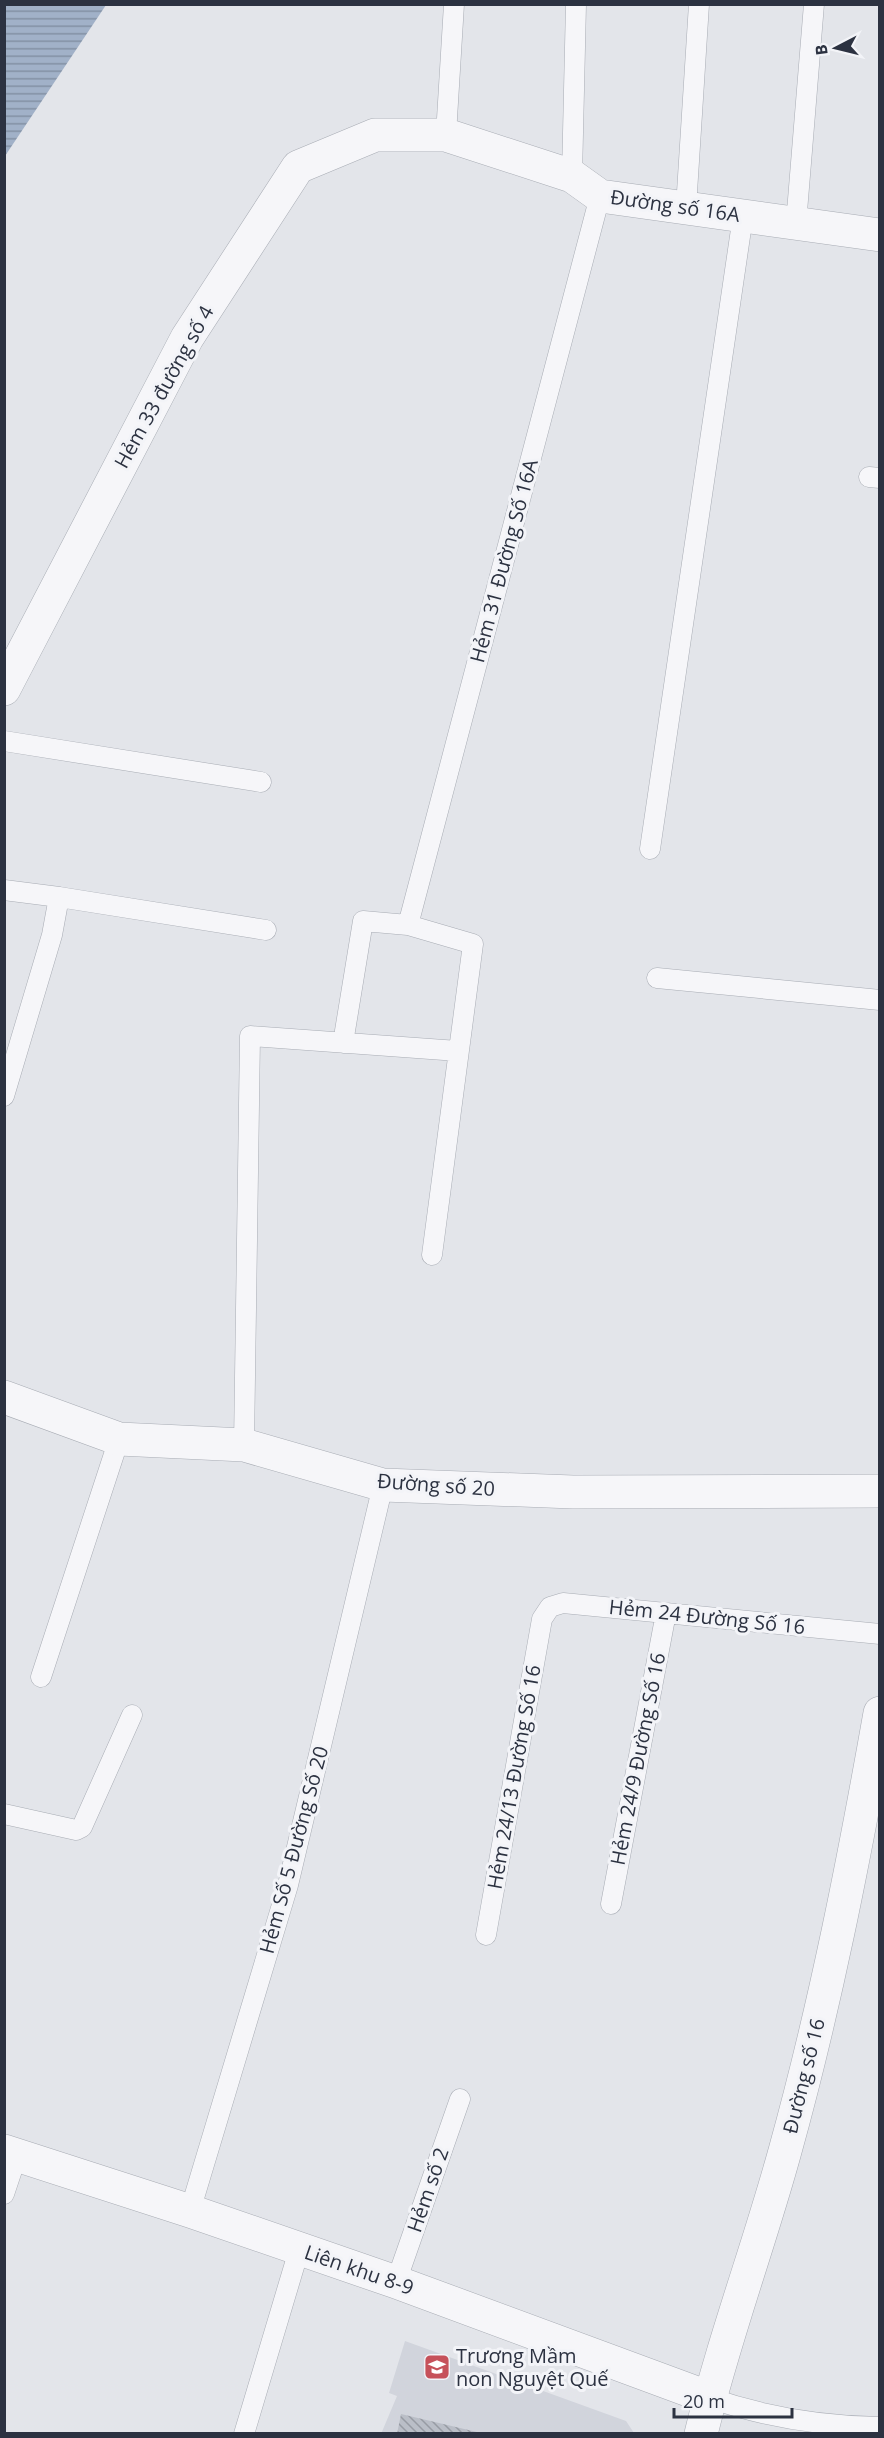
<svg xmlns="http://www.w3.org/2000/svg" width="884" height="2438" viewBox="0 0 884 2438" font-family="'Open Sans',sans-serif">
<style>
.built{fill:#d1d4dc}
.water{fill:url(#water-rules)}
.building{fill:url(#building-back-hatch)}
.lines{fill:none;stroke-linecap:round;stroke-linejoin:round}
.service-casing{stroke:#a8acb4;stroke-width:21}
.minor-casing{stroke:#a8acb4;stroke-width:34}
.service{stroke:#f6f6f9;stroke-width:20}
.minor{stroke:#f6f6f9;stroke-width:33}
.labels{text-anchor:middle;stroke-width:6;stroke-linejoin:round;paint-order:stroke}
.street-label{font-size:20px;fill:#2c3241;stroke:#f3f4f8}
.poi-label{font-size:20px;fill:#2c3241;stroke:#f3f4f8;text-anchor:start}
</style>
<defs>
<pattern id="water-rules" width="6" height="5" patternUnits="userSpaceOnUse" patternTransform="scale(1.5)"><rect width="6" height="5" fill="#a1b1c8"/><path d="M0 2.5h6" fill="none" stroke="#8391a4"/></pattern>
<pattern id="building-back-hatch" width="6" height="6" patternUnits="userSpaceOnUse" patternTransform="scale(1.5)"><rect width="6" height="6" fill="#babec7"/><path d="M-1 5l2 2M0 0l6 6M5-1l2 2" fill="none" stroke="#979ba3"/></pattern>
</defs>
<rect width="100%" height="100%" fill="#e3e5ea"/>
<path class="built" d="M405,2341L626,2421L634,2433L381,2434L397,2396L389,2393Z"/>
<path class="water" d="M5,4L106,5L5,156L4,5Z"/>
<path class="building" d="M401,2414L481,2433L480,2434H397Z"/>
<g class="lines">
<defs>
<path id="service" d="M446,135L454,4
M572,176L576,4
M686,208L699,4
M796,224L814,4
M869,477L880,478
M4,741L261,782
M650,849L743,216
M4,890L59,897L52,935L4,1096
M59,897L266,930
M408,925L600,196
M657,978L880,1000
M343,1043L363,921L408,925L473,944L432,1255
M244,1445L250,1036L458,1051
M41,1677L119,1439
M4,1814L76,1830L82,1827L132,1715
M611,1904L666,1613
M486,1935L542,1619L550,1607L563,1603L880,1634
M4,2194L17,2155
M190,2211L288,1885L383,1485
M396,2282L460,2099
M710,2398C765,2417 821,2426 880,2427
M244,2434L299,2250"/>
<path id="minor" d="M4,689L187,338L298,167L375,135H446L572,176L600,196L880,235
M4,1397L119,1439L244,1445L383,1485L573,1492L880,1491
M4,2151L190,2211L396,2282L710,2398
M701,2434C724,2338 759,2246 785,2151C825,2007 854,1860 880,1713"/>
</defs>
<use href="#service" class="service-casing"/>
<use href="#minor" class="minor-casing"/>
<use href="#service" class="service"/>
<use href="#minor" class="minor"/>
</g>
<defs>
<symbol id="school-square" viewBox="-11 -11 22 22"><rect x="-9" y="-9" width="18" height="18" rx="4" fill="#c6515a" stroke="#f3f4f8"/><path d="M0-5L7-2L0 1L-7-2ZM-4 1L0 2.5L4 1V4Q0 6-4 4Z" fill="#fff"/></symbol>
</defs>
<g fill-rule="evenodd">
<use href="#school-square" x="422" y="2352" width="30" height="30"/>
</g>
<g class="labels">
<g class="street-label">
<text transform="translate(675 206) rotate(8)" y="7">Đường số 16A</text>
<text transform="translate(164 387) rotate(-61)" y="7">Hẻm 33 đường số 4</text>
<text transform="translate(504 561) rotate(-75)" y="7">Hẻm 31 Đường Số 16A</text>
<text transform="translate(436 1485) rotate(4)" y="7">Đường số 20</text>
<text transform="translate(707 1617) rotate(6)" y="7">Hẻm 24 Đường Số 16</text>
<text transform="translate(638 1759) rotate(-79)" y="7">Hẻm 24/9 Đường Số 16</text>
<text transform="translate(514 1777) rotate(-80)" y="7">Hẻm 24/13 Đường Số 16</text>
<text transform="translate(294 1850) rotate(-75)" y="7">Hẻm Số 5 Đường Số 20</text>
<text transform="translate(804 2076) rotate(-76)" y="7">Đường số 16</text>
<text transform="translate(428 2190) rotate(-71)" y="7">Hẻm số 2</text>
<text transform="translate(359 2270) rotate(19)" y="7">Liên khu 8-9</text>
</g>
<g class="poi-label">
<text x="456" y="2363">Trương Mầm<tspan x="456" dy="23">non Nguyệt Quế</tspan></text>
</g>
</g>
<rect width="884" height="2438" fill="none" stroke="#2c3241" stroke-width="12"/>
<g transform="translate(836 48) rotate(263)" stroke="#f3f4f8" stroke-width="4.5" paint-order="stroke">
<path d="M0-4.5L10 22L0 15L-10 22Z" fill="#2c3241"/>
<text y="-9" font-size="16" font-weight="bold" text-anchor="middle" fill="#2c3241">B</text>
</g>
<path d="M674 2408v9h118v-9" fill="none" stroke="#2c3241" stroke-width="3"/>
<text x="683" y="2408" font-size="18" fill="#2c3241" stroke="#f3f4f8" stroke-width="4.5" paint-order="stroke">20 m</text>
</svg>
